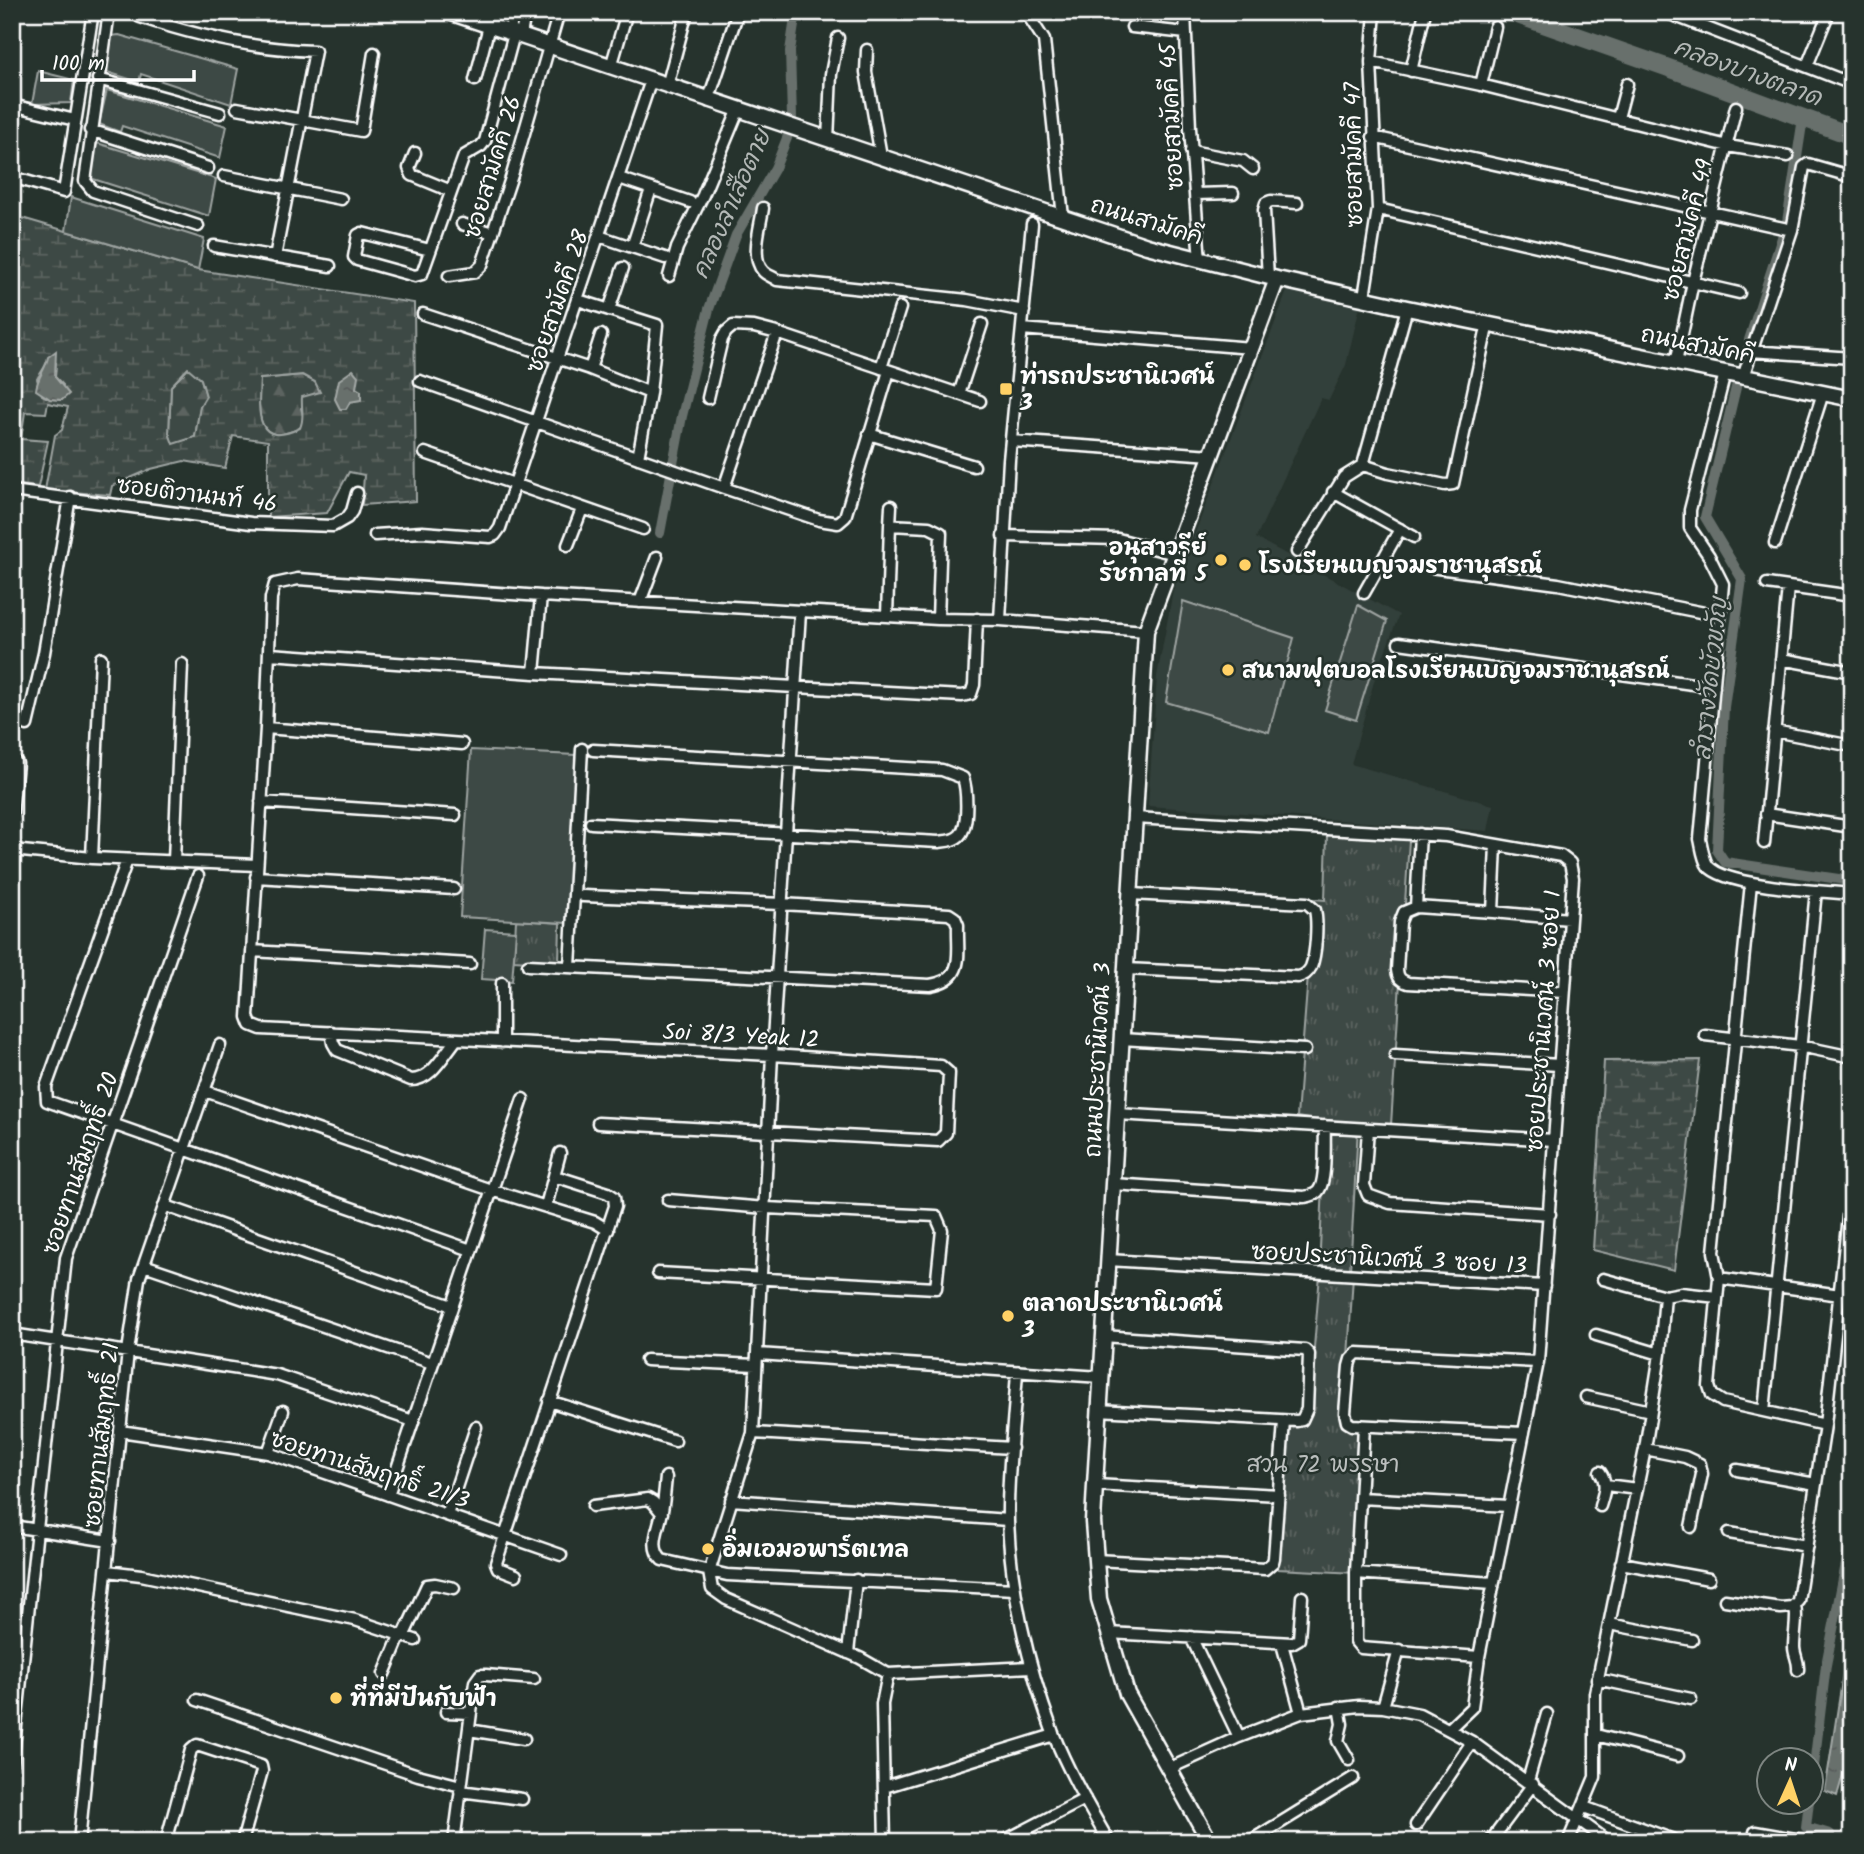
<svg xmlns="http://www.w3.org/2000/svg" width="1864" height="1854" viewBox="0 0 1864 1854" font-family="Kalam,'Playpen Sans Thai',sans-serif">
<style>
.built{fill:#333f3a}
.grass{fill:url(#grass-tufts);stroke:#9ea4a2;stroke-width:2}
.forest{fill:url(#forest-firs);stroke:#9ea4a2;stroke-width:2}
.wetland{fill:url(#wetland-marsh);stroke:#9ea4a2;stroke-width:2;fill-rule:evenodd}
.garden{fill:#3e4944;stroke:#9ea4a2;stroke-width:2}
.water{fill:url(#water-ripples);stroke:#a4a9a7;stroke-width:2}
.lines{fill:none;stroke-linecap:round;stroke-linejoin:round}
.canal{stroke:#67706c;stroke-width:10}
.river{stroke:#67706c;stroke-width:18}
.street-casing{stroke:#fff;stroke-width:15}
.secondary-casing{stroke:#fff;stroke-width:19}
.street{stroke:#26332d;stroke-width:10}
.secondary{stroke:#26332d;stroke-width:14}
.poi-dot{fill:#ffd166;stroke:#26332d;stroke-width:2.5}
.labels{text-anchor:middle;stroke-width:5;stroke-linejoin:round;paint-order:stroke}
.street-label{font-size:23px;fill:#fff;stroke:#26332d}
.poi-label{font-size:23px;font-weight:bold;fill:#fff;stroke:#26332d;text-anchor:start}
.park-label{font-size:23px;fill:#bbbfbe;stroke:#26332d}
.water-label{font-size:24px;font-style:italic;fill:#b3b8b6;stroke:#26332d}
</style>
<defs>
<pattern id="grass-tufts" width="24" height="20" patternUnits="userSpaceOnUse" patternTransform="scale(1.75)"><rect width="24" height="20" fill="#3e4944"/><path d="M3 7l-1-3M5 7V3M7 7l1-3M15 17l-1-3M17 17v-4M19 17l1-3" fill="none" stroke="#5b6460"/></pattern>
<pattern id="forest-firs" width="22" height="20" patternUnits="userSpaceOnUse" patternTransform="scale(1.75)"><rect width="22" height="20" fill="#3e4944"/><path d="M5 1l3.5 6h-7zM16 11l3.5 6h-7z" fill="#5b6460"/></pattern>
<pattern id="wetland-marsh" width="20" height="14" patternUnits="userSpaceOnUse" patternTransform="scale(1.75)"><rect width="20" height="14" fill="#3e4944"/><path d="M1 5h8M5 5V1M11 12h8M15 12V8" fill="none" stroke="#5b6460"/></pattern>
<pattern id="water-ripples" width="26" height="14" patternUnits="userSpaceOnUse" patternTransform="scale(1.75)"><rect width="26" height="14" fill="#67706c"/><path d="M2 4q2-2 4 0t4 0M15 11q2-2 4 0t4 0" fill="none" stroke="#575a59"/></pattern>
</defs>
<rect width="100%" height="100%" fill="#26332d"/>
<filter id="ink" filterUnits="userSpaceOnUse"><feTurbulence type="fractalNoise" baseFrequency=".0143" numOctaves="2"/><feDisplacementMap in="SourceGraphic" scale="14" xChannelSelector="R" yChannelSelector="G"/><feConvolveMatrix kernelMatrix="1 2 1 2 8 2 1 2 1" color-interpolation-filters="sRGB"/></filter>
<g filter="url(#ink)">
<path class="built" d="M1287,291L1360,306L1346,365L1329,400L1321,398L1256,538L1399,615L1375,678L1351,764L1493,805L1488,831L1148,806L1157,676L1173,591Z"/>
<path class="grass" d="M1327,835L1409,840L1391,1125L1358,1126L1350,1271L1319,1270L1326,1122L1297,1117L1314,899L1325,900Z
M516,920L560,923L559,963L514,960Z
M1320,1274L1353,1275L1344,1423L1366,1425L1356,1573L1278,1569L1286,1421H1308Z"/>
<path class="forest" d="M189,368L201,379L206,396L200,406L195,437L173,445L169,433L171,386Z
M302,375L315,382L321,392L301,408L304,419L300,428C255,449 258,412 260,379Z"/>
<path class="wetland" d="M12,215L198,270L414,303L416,501L362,505L364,475L349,472L327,513L268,517V441L233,436L225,468L184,461L151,469L112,486L110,495L45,490L55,435L62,430L68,407L48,403L46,413L25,412L21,439L48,441L38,487L12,484ZM56,363L55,377L63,385L62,400L50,399L42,395L37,379L46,365ZM188,368L201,379L206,396L200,406L195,437L173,444L169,433L171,386ZM302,375L315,382L320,392L302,397C301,409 305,417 300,428C255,449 258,412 260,379Z
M1700,1060L1674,1270L1593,1250L1604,1061Z"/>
<path class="garden" d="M119,35L238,69L231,104L141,74L139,82L107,72L111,36Z
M38,71L74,80L71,103L32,104Z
M107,90L227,126L220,158L122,126L120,132L99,124Z
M97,143L216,179L209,216L87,177Z
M71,197L204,239L198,270L66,231Z
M1183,601L1294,638L1269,732L1166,702Z
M1358,605L1387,621L1356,720L1325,710Z
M471,750L576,755L567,923L460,917Z
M485,929L516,931L512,981L481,979Z"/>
<path class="water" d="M56,351L55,377L69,394L62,400L50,399L36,390C37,377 46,369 48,357Z
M353,370L358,376L356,388L361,391V400L350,402L346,409H340L335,399L339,380Z
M12,917L20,941L12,1005Z
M1847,1649L1852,1651V1743L1837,1796L1825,1791Z"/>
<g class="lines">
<path class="canal" d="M1749,340L1787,222L1803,118
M1737,383L1705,517L1742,579L1724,707L1717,850L1725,862L1852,881
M660,533L682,416L709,309L736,235L775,168L787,138L792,117L790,51L796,12
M1812,1783L1826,1665L1852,1533
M1809,1801L1806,1827L1830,1834"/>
<path class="river" d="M1509,12L1666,67L1852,136"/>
<defs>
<path id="street" d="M109,12L85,181L93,191L198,226
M140,12V17C196,36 255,49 315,51L275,257
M1026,12L1044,40L1063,217
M1185,12L1190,128L1200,261
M1665,12L1852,84
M1132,27L1186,33
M510,32L513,12
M521,36L525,12
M867,50L866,72L881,156
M1371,62L1481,85L1728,146L1788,156
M1807,66L1829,12
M611,67L627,12
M1411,71L1425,12
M98,79L220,113
M475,80L489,26
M1481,85L1495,27
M667,86L687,12
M708,101L738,12
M12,105L75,120
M237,108L361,131L374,53
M1618,118L1627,84
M90,130L208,168
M1373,137L1792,230
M828,140L831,74L838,38
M1191,151L1243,161L1253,169
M415,153L409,168L412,175L451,191
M224,176L341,199
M12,177L64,192L93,12
M619,178L690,202
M1195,194L1233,193
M763,208C761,225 750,257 763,271C766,275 773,277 777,280L967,300L1024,311
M1378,209L1739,293
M462,224L493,233
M599,236L665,258
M214,246L330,266
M632,247L651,189
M430,250L362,233L358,235L354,257L357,260L415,276L422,274L464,156L481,146L485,141L514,34
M449,276L475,272L482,265L512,175L559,12
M669,276L677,248L703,195L738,111
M1268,277L1264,210L1266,203L1271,201L1297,203
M1364,297L1378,209L1371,62L1375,12
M578,300L657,325L650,393L638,458
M609,310L623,268
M423,314L590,369L650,393
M1022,329L1251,348
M1750,351L1852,358
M1676,363L1693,282L1736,107
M881,368L900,308
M590,369L601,335
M1725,373L1690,510V528L1709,556L1723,584L1700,839C1702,847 1703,859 1708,866C1726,887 1822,891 1852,894
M1743,377L1792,230L1804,167L1808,164L1846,175L1849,174L1852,169
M420,381L724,488L819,520L838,523L845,517L848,507L889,371
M959,394L982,324
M708,398L722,339L726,332L733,326L754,327L777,333L980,401
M869,434L974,466
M1011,441L1212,455
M425,453L643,529
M1363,465L1388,473L1445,485L1453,484L1488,323
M1363,465L1407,308
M724,488L777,333
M12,491L251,523L333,526L347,518L352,511L357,493
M1333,492L1414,537
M890,525L891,506
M375,535L422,532L490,537L495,535L500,528L651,80
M1003,536L1118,539L1175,554
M1775,543L1823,393
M568,545L582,509
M1297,552L1344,477L1363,465
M1430,567L1558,584L1720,616
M1767,584L1852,596
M1364,593L1400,529
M640,602L657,557
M800,612L772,1055L753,1433L709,1572L712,1589L726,1599L860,1658L888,1674L1031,1667
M887,616L890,525L929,527L941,533L938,619
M1000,620L1009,460L1032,224
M1399,643L1714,687
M270,654L534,673L962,696L971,694L974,685L977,619
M1781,659L1852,672
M534,673L541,596
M27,725L44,653L70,497
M266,728L462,744
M1774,731L1852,746
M261,802L455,815
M12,814L17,763
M1766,814L1852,827
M1135,818L1446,836L1561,856L1570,863L1573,878L1538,1362L1479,1657L1472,1707L1449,1729
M591,823L939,842C946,841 955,841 960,835C969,825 967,789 963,778L942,770L593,750
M1764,843L1788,587
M12,850L92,858L257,865
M92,858L101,658
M127,860L46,1087L47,1101L471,1250
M174,861L182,664
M256,877L454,889
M1751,883L1714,1252L1719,1278L1709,1386L1712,1395L1723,1402L1825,1425
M1416,907L1420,834
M1493,912L1496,845
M252,951L470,964
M528,965L930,985C966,979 957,955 958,925L955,918L949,914L782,904L583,896
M570,967L582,749
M1126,969L1298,977C1303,976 1308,973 1311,967C1316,955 1318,923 1315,910L1307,903L1130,894
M1564,992L1408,983C1400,980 1398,978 1397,970L1400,922L1404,912L1416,907L1493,912L1569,919
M331,1032L333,1043L337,1050L411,1080C432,1080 444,1054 456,1040
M1705,1035L1800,1046L1852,1057
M1121,1039L1305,1050
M502,1042V983
M1395,1055L1559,1065
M205,1091L491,1190L595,1222L608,1230
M1117,1114L1554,1140
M598,1123L938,1141L946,1133L949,1073L941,1066L772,1055L261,1029L251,1025L248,1017L266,728L271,598L275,584L298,579L541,596L938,619L1000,620L1146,631
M1368,1129L1364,1185L1368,1195L1390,1203L1550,1214
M1113,1184L1304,1197C1309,1196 1316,1195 1319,1190C1327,1179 1324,1141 1325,1126
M166,1206L452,1306
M546,1206L560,1153
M1108,1260L1544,1286
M144,1265L432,1363
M658,1273L936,1288L942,1230L936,1216L766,1208L668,1200
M1719,1278L1840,1295
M1603,1279L1665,1296
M12,1334L277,1375L413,1421
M1596,1335L1660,1354
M758,1354L1101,1377
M646,1360L756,1365
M1017,1372C1014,1420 1007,1474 1008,1521C1011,1593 1028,1665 1053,1733C1068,1771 1089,1807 1109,1842
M1586,1397L1651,1411
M549,1401L675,1441
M1098,1410L1297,1421L1302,1420L1307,1409L1309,1354L1305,1350L1103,1336
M1764,1411L1816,891
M1364,1426L1356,1573V1642L1361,1648L1479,1657
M120,1431L268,1453L561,1555
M753,1433L1012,1448
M1524,1433L1352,1425L1347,1422L1345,1413L1349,1366L1351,1359L1357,1353L1538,1362
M1645,1449L1685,1457L1700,1464L1702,1474L1691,1527
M268,1453L283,1411
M1737,1470L1816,1484
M1600,1472C1608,1483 1604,1493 1600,1506
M666,1477C665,1488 664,1500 662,1511C660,1527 648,1546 662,1560L727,1575L1015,1589
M1095,1485L1279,1495
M1606,1485L1637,1489
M388,1495L523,1099
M1360,1498L1509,1506
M731,1500L1008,1520
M593,1506L648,1499L653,1502L662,1513
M447,1515L476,1427
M12,1526L110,1541
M1729,1533L1807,1546
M1095,1560L1265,1569L1273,1562L1274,1558L1284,1421
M1621,1563L1709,1579
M107,1571L141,1575L355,1620L415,1640
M1356,1573L1493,1583
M516,1575L498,1568L496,1563L615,1206L614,1197L608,1193L555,1176
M1725,1600L1781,1608L1792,1607L1798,1601L1825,1425L1852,1181
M1795,1605C1798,1619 1794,1633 1794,1647C1794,1655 1799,1661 1798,1670
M1609,1624L1692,1640
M1108,1633L1292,1643L1299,1639L1302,1597
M403,1637L427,1585L435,1584L454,1588
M1191,1637L1239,1737
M1282,1644L1301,1713
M848,1653L856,1580
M384,1674L400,1636
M1597,1679L1691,1699
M197,1700L418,1775L461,1786
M1339,1707L1342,1724L1338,1741L1349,1760
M1383,1707L1399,1650
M446,1712L471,1713
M469,1730L524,1739
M1596,1735L1678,1756
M12,1764L66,1258L198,876
M1168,1769L1239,1737L1301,1713L1359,1706L1383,1707L1419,1714L1472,1742L1609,1842
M1528,1781L1547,1714
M884,1787L1054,1735
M460,1791L522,1799
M1584,1807L1679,1842
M1416,1825L1472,1742
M1755,1832L1813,1842
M79,1842L128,1351L139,1279L220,1045
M166,1842L191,1750L197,1745L261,1766L262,1771L242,1842
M454,1842L475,1682L480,1675H486L534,1679
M885,1842L882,1704L888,1674
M1002,1842L1085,1799
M1249,1842L1353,1778
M1490,1842L1533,1784
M1568,1842L1595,1777V1693L1645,1449L1660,1354L1665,1296L1681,1293L1717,1297"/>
<path id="secondary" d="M449,12L1147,246L1277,279L1407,308L1852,399
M1210,1842L1127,1694L1099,1599L1093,1522L1095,1485L1146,631L1277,279"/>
</defs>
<use href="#street" class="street-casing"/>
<use href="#secondary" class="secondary-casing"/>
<use href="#street" class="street"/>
<use href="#secondary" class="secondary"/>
</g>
</g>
<g class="poi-dot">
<rect x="999" y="382" width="14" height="14" rx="3.5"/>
<circle cx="1221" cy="560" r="7"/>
<circle cx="1245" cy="565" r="7"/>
<circle cx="1228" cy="670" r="7"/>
<circle cx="1008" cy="1316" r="7"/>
<circle cx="708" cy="1549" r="7"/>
<circle cx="336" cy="1698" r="7"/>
</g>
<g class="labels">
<g class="street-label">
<text transform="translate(1171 117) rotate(-93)" y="8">ซอยสามัคคี 45</text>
<text transform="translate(1353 155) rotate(-91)" y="8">ซอยสามัคคี 47</text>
<text transform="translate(492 167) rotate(-73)" y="8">ซอยสามัคคี 26</text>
<text transform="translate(1147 220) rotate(17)" y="8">ถนนสามัคคี</text>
<text transform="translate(1687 230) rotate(-76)" y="8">ซอยสามัคคี 49</text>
<text transform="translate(557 301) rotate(-71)" y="8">ซอยสามัคคี 28</text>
<text transform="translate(1698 344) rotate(11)" y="8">ถนนสามัคคี</text>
<text transform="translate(197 494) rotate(7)" y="8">ซอยติวานนท์ 46</text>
<text transform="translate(1543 1021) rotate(-86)" y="8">ซอยประชานิเวศน์ 3 ซอย 1</text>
<text transform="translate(741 1035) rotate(3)" y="8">Soi 8/3 Yeak 12</text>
<text transform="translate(1097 1060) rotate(-87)" y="8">ถนนประชานิเวศน์ 3</text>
<text transform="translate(80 1163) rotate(-71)" y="8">ซอยทานสัมฤทธิ์ 20</text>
<text transform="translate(1389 1258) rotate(3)" y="8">ซอยประชานิเวศน์ 3 ซอย 13</text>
<text transform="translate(101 1435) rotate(-84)" y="8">ซอยทานสัมฤทธิ์ 21</text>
<text transform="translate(370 1469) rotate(18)" y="8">ซอยทานสัมฤทธิ์ 21/3</text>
</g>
<g class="poi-label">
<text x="1020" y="384">ท่ารถประชานิเวศน์<tspan x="1020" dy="26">3</tspan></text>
<text x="1207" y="555" text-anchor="end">อนุสาวรีย์<tspan x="1207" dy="26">รัชกาลที่ 5</tspan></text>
<text x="1259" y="573">โรงเรียนเบญจมราชานุสรณ์</text>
<text x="1242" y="678">สนามฟุตบอลโรงเรียนเบญจมราชานุสรณ์</text>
<text x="1022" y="1311">ตลาดประชานิเวศน์<tspan x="1022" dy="26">3</tspan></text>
<text x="722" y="1557">อิ่มเอมอพาร์ตเทล</text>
<text x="350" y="1706">ที่ที่มีปันกับฟ้า</text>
</g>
<g class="park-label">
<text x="1323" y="1472">สวน 72 พรรษา</text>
</g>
<g class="water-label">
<text transform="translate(1748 72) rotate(20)" y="8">คลองบางตลาด</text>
<text transform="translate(731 204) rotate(-66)" y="8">คลองลำเสือตาย</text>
<text transform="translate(1710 679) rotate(-84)" y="8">ลำรางวัดบัวขวัญ</text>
</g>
</g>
<rect width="1864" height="1854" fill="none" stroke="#26332d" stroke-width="42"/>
<rect x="21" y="21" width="1822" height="1812" fill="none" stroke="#fff" stroke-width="2.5" filter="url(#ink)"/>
<g transform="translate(1790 1781) rotate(3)"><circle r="33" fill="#26332d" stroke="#7d8581" stroke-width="2"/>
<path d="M0-5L12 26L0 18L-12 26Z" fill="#ffd166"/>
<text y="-10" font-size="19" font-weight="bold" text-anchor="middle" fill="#ffffff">N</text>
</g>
<path d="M42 70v10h152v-10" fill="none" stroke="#ffffff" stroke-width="3.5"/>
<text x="52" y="70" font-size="21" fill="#ffffff" stroke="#26332d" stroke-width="5" paint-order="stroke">100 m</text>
</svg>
